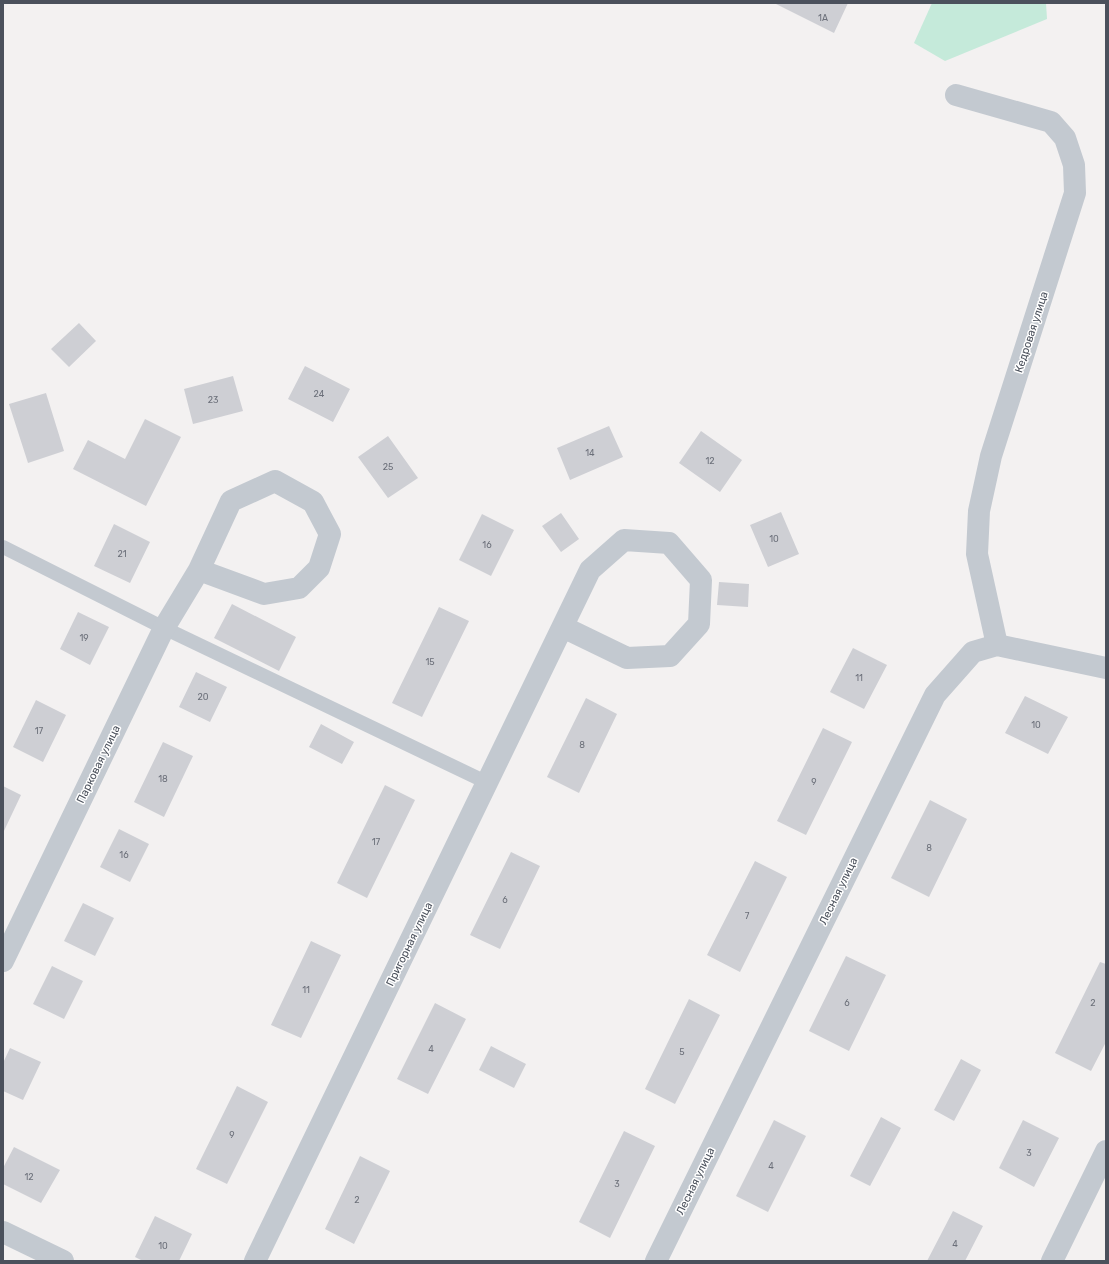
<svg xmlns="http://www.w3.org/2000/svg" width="1109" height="1264" viewBox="0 0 1109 1264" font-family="Rubik,sans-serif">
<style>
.green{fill:#c5eada}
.building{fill:#cecfd4}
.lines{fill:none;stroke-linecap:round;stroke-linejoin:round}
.lane{stroke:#c3c9d0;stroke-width:14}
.street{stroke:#c3c9d0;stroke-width:22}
.labels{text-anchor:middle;stroke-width:3;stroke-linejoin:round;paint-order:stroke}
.number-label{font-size:9px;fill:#6c707a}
.street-label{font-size:11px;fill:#4b515c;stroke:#fff}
</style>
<rect width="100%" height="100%" fill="#f3f1f1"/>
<path class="green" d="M932,3H1046L1047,19L945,61L914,43Z"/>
<path class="building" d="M774,3H848L834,33Z
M79,323L96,341L69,367L51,349Z
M305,366L350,389L333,422L288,399Z
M233,376L243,411L193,424L184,389Z
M46,393L64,451L28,463L9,404Z
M145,419L181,437L146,506L73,469L88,440L125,459Z
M609,426L623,457L570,480L557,448Z
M701,431L742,460L720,492L679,463Z
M388,436L418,478L388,498L358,457Z
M781,512L799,554L768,567L750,525Z
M561,513L579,539L561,552L542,526Z
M482,514L514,530L491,576L459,560Z
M114,524L150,542L130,583L94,566Z
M719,582L749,584L748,607L717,605Z
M232,604L296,637L279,671L214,638Z
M439,607L469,621L422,717L392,703Z
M78,612L109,627L90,665L60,649Z
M853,648L887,665L864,709L830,692Z
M196,672L227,687L210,722L179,707Z
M1025,696L1068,717L1048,754L1005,733Z
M586,698L617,714L579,793L547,777Z
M36,700L66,715L43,762L13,747Z
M321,724L354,742L342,764L309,747Z
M823,728L852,742L806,835L777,821Z
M163,742L193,756L164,817L134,802Z
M385,785L415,800L367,898L337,883Z
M3,786L21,795L3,833Z
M930,800L967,819L929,897L891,878Z
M119,829L149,844L130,882L100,867Z
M511,852L540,866L500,949L470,935Z
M755,861L787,877L740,972L707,955Z
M83,903L114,918L95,956L64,941Z
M311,941L341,955L301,1038L271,1025Z
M846,956L886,975L849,1051L809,1031Z
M1100,962L1106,964V1042L1091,1071L1055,1053Z
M52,966L83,981L64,1019L33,1004Z
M689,999L720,1015L675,1104L645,1089Z
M435,1003L466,1019L428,1094L397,1079Z
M491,1046L526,1064L514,1088L479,1070Z
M10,1048L41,1062L23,1100L3,1091V1063Z
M961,1059L981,1070L954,1121L934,1110Z
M237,1086L268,1102L227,1184L196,1169Z
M881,1117L901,1128L870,1186L850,1176Z
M774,1120L806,1136L768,1212L736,1196Z
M1023,1120L1059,1138L1034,1187L999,1168Z
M624,1131L655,1146L610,1238L579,1222Z
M14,1147L60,1170L41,1203L3,1184V1168Z
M360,1156L390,1171L354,1244L325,1229Z
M953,1211L983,1226L965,1261H927Z
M155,1216L192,1234L179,1261H143L135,1257Z"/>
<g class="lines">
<path class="lane" d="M3,547L164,628L488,783"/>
<path class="street" d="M956,95L1051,122L1065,138L1074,165L1075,193L991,456L979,511L977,554L997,645
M3,961L164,628L199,570L231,501L275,481L313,502L330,534L319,568L299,588L264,594L199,570
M3,1232L63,1261
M255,1261L590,570L624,540L669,543L701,580L699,624L670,656L627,658L563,627
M656,1261L935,695L973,652L997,645L1106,668
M1052,1261L1106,1151"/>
</g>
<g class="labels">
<g class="number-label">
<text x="823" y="21">1А</text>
<text x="319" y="397">24</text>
<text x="213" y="403">23</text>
<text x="590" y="456">14</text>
<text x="710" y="464">12</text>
<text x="388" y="470">25</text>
<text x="774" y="542">10</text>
<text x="487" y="548">16</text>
<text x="122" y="557">21</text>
<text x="84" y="641">19</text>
<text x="430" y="665">15</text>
<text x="859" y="681">11</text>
<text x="203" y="700">20</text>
<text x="1036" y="728">10</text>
<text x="39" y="734">17</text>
<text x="582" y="748">8</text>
<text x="163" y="782">18</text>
<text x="814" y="785">9</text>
<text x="376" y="845">17</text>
<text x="929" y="851">8</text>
<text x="124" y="858">16</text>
<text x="505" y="903">6</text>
<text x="747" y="919">7</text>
<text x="306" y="993">11</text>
<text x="847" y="1006">6</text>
<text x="1093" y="1006">2</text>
<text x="431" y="1052">4</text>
<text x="682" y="1055">5</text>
<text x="232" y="1138">9</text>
<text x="1029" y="1156">3</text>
<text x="771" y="1169">4</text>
<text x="29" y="1180">12</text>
<text x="617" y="1187">3</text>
<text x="357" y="1203">2</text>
<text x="955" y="1247">4</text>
<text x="163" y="1249">10</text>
</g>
<g class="street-label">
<text transform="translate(1031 332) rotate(-72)" y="4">Кедровая улица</text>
<text transform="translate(98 764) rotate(-64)" y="4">Парковая улица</text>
<text transform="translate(838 891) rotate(-64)" y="4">Лесная улица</text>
<text transform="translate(409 944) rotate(-64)" y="4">Пригорная улица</text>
<text transform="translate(695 1181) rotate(-64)" y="4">Лесная улица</text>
</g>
</g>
<rect width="1109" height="1264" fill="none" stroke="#4b515c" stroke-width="8"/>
</svg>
